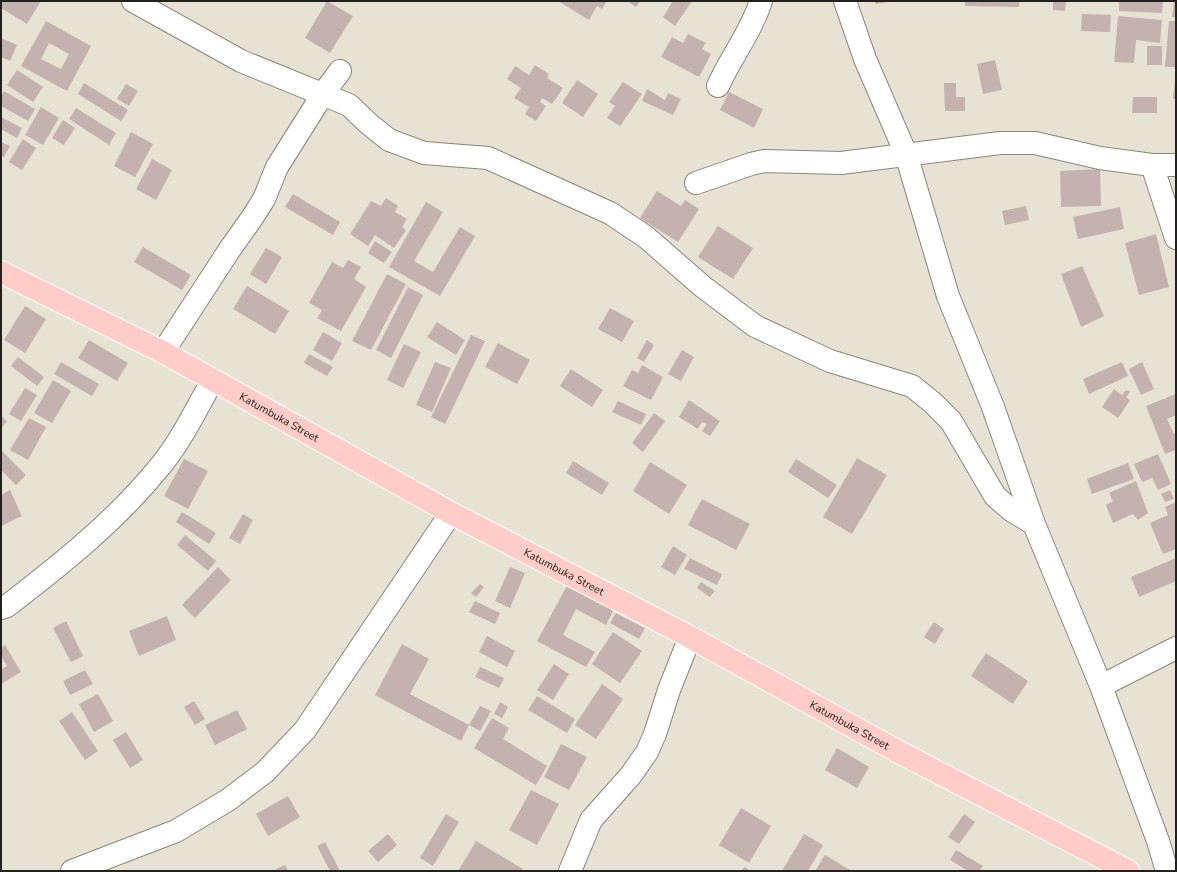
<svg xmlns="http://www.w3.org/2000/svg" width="1177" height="872" viewBox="0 0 1177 872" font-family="'Nunito Sans',sans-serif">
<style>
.building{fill:#c4b2ae;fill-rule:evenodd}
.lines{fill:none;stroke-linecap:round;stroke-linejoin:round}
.minor-casing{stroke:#898678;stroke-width:24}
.major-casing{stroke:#fff;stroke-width:24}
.minor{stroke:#fff;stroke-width:22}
.major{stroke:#ffccc7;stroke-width:22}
.labels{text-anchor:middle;stroke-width:3;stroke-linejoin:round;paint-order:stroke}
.street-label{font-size:11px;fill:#23211c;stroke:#fff}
</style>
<rect width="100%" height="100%" fill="#e7e3d4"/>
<path class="building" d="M2,1H41L27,24L1,8Z
M327,1L353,16L330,53L305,38Z
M558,1H607L602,9L597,6L589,20Z
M627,1H640L636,7Z
M673,1H692L675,26L663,17Z
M875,1H889V2L875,4Z
M965,1H1019V7L965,6Z
M1053,1H1066L1065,11L1053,10Z
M1119,1H1163L1162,13L1119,11Z
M1174,1H1176V17H1172Z
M1082,14L1111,15L1110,32L1081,31Z
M1118,16L1162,20L1160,43L1136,40L1134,63L1114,62Z
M46,21L91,46L67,91L21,66ZM49,43L69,54L61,69L41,59Z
M1169,21H1176V67H1165Z
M688,34L706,43L702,49L711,54L699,77L661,57L672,37L683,43Z
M1,38L17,45L10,61L1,57Z
M1147,46H1162V65H1147Z
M995,60L1002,90L983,94L977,64Z
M535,65L549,74L547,78L563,88L552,104L542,98L540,102L546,106L536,121L525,114L529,107L514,98L521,88L507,79L515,66L529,75Z
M17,70L43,87L33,102L7,85Z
M1175,79H1176V99H1173Z
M577,80L598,94L583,117L562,103Z
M623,82L642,94L620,126L607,118L615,106L609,102Z
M84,83L128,110L121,121L78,94Z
M944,83H956V97H965V111H945Z
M126,84L138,91L129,106L117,99Z
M647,89L665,100L668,93L681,99L673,115L642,101Z
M4,91L35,109L28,121L1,106V97Z
M729,92L763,109L754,128L720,110Z
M1133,97H1157V113H1132Z
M41,107L59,118L43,145L25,135Z
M76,108L116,133L109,145L69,119Z
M1,117L22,128L17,138L1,129Z
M63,120L75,128L64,145L52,138Z
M131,132L153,144L135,177L114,166Z
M23,139L36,148L22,170L9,162Z
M1,142L10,146L4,157L1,156Z
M152,159L172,170L156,200L136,189Z
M1100,169L1101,206L1061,207L1060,171Z
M657,191L681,206L685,200L699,209L678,242L640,218Z
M293,194L340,222L333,235L285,207Z
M386,198L398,206L395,212L407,219L402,227L406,230L394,248L375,235L368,246L350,234L371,201L381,206Z
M426,202L443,212L414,261L433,272L460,227L475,236L440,296L389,267Z
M1026,206L1029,220L1005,225L1002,211Z
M1120,207L1124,229L1078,239L1073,217Z
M718,226L753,248L733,279L698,257Z
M1156,234L1169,287L1139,295L1125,243Z
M375,241L392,252L384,263L368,253Z
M143,247L191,275L182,290L134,262Z
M266,248L282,257L266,284L250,274Z
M348,260L361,267L354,279L366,287L341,331L317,318L322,310L309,303L332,262L343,268Z
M1082,266L1104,316L1081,327L1061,274Z
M387,274L406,284L371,350L352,341Z
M247,286L289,311L275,334L233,309Z
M408,287L423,295L391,358L376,350Z
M25,306L46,319L25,353L4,340Z
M610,308L634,321L622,342L598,329Z
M437,322L465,340L456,355L427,337Z
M323,332L342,343L332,361L313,350Z
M471,335L485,341L445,424L431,417Z
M89,340L128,363L117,381L78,358Z
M647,340L654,345L644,362L637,358Z
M498,343L530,360L517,384L485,367Z
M404,344L421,352L403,388L387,380Z
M682,350L694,357L681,381L668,374Z
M309,354L333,367L327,376L304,363Z
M18,357L44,377L37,386L11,366Z
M61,362L99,384L92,396L54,374Z
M435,362L451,368L432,412L416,405Z
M1122,362L1128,376L1089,394L1083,379Z
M1142,362L1154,389L1141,395L1129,369Z
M642,365L663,377L651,400L623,386L632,370L638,373Z
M571,369L603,390L592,407L560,386Z
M53,380L71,391L52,423L34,413Z
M25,388L37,395L21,421L9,414Z
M1114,389L1122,395L1126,390L1130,392L1126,397L1130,400L1118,418L1102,407Z
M1176,394V415L1167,419L1174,434L1176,433V450L1165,454L1146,406Z
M689,400L720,421L710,436L702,431L707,424L702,422L698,429L679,417Z
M618,401L646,414L641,425L612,412Z
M654,413L665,421L643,452L632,443Z
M1,416L7,421L1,429Z
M29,418L46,427L28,460L10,450Z
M1,450L26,475L16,485L1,470Z
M1158,454L1171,484L1158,490L1152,478L1142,482L1134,464Z
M857,458L887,475L852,534L823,517Z
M184,459L208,471L188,509L164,496Z
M796,459L837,485L828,498L788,472Z
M573,461L609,483L602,495L566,473Z
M650,462L687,485L669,514L633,491Z
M1128,463L1134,479L1092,494L1087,479Z
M1136,481L1148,513L1138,520L1133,514L1113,523L1106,505L1113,501L1109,493Z
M10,490L22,516L1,526V495Z
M1170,490L1174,499L1165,502L1161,494Z
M702,499L750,524L736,550L688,525Z
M1176,502V549L1163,554L1150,523L1168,515L1165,507Z
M182,512L216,533L209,544L176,522Z
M243,514L253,520L240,544L229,538Z
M185,535L216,561L208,571L177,545Z
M673,546L687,555L675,575L661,567Z
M690,558L722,574L717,585L684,569Z
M1176,558V581L1139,597L1131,577Z
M218,567L231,580L195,618L182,605Z
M510,567L525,573L510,608L495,601Z
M701,582L715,591L710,597L697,588Z
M480,584L484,587L476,597L471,593Z
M568,584L614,609L606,625L576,609L563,635L595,652L586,667L537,641Z
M475,601L500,613L495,624L469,612Z
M616,613L645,628L639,639L610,623Z
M167,616L176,640L139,656L129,631Z
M66,621L83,656L71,662L53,628Z
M934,622L944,629L935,644L924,637Z
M613,632L642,651L620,683L592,664Z
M487,636L515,651L507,667L479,652Z
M402,644L429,659L410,694L469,725L461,741L375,695Z
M5,645L21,672L1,684V670L7,666L1,656V648Z
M986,653L1028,681L1013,704L971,676Z
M554,664L569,674L553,700L537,690Z
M480,667L504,678L499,688L475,677Z
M85,670L93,684L70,695L63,681Z
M602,684L623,699L596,739L575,725Z
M98,694L113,721L94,732L79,704Z
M537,696L575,719L567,733L528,710Z
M194,701L205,719L195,725L184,707Z
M500,702L508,707L502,718L494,714Z
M480,706L491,711L480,731L469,725Z
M237,710L247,729L215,745L205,725Z
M72,712L98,751L85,760L59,721Z
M492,718L509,728L503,739L547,766L536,785L474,748Z
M126,732L143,760L130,768L113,740Z
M561,744L587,757L569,790L544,777Z
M837,748L869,767L857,788L825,770Z
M531,790L559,804L537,845L509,830Z
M288,796L300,817L268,836L256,814Z
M741,808L771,826L749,863L719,845Z
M446,814L459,822L433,866L420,858Z
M964,814L975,822L959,844L948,837Z
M388,834L397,845L378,862L368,851Z
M804,834L823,845L808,871H782Z
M476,841L523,869L522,871H458Z
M325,842L340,871H330L317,846Z
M956,850L983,866L979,871H968L950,860Z
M825,855L850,870L849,871H815Z
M285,865L288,871H277L276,869Z
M745,867L750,871H741Z"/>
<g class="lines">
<defs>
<path id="minor" d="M133,1L241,61L349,105L369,124L389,140L424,153L488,158L610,213L646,237L702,286L755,326L830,361L912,386L933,403L951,421L995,496L1011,510L1034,524
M845,1L865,59L906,154L948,296L993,407L1034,524L1101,686L1158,841L1167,871
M718,86C731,57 751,32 761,1
M1152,165L1176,238
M696,183L751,164L764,161L841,163L1000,143H1035L1100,158L1152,165H1176
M163,352L230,249L252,218L264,199L277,167L323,94L340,71
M1,608L7,606C63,563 118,519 162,464C182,439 197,408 212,381
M1101,686L1176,648
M72,871L176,831L228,800L265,772L305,730L451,513
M570,871L591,820L631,775L647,752L655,734L669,690L690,637"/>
<g id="major">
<path id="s1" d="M1,272L163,352L451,513L690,637L897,751L1128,871"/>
</g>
</defs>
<use href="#minor" class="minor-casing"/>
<use href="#major" class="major-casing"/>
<use href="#minor" class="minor"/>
<use href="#major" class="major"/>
</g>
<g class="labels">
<g class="street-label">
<text dy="4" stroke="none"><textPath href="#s1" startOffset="314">Katumbuka Street</textPath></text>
<text dy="4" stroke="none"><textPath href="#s1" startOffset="638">Katumbuka Street</textPath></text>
<text dy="4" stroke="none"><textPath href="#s1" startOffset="962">Katumbuka Street</textPath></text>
</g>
</g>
<rect width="1177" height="872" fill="none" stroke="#23211c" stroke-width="4"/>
</svg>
